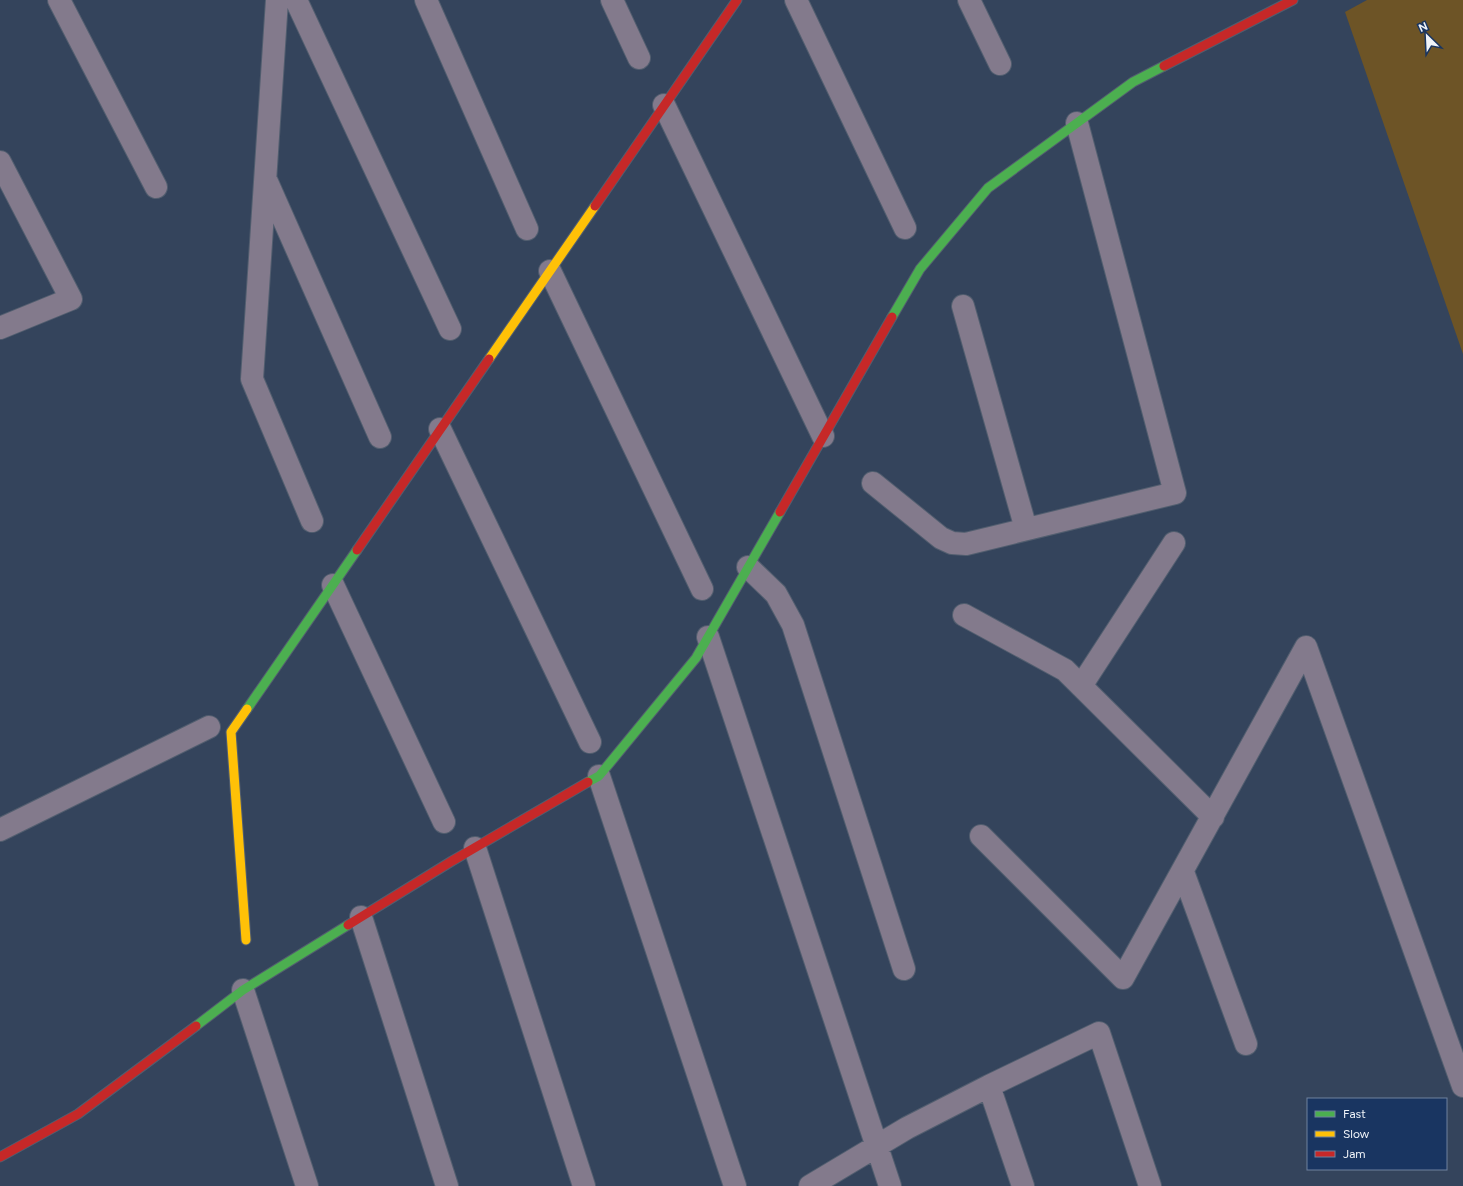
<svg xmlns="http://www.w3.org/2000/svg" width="1463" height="1186" viewBox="0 0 1463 1186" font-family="Figtree,sans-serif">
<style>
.green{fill:#6d5426}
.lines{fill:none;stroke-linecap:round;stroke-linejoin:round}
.street-casing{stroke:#525e6f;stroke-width:24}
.fast-casing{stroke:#525e6f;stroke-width:11}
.slow-casing{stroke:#525e6f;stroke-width:11}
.jam-casing{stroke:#525e6f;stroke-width:11}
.street{stroke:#837a8c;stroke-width:22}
.fast{stroke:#4caf50;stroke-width:9}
.slow{stroke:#ffc107;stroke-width:9}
.jam{stroke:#c62828;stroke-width:9}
</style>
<rect width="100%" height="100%" fill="#34445c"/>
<path class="green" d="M1367,0H1463V354L1345,12Z"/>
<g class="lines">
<defs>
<path id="street" d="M59,0L156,187
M277,0L252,379L312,521
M296,0L450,329
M426,0L527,229
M612,0L639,58
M796,0L905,228
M969,0L1000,64
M664,105L823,436
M0,162L71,299L0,328
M267,182L380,437
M550,271L702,589
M963,306L1026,529
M440,429L590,742
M873,483L941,538L952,543L966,544L1175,493L1077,123
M748,567L776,594L793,625L904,969
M333,585L444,822
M964,615L1065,670L1213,817
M708,637L890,1186
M1081,686L1174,543
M599,776L735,1186
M0,830L209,727
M981,836L1123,978L1306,647L1463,1086
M475,848L584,1186
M1183,872L1246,1044
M361,917L447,1186
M243,990L307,1186
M989,1086L1023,1186
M810,1186L907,1128L989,1086L1099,1033L1150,1186"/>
<path id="fast" d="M892,317L920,269L988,188L1133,82L1164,66
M247,709L357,550
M588,782L599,776L696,658L780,512
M196,1026L243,990L348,925"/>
<path id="slow" d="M489,359L595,206
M246,940L231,732L247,709"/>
<path id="jam" d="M1164,66L1293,0
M595,206L737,0
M780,512L892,317
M357,550L489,359
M348,925L452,861L588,782
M0,1157L78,1114L196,1026"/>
</defs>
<use href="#street" class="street-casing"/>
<use href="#fast" class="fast-casing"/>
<use href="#slow" class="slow-casing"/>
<use href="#jam" class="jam-casing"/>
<use href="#street" class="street"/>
<use href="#fast" class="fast"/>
<use href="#slow" class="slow"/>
<use href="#jam" class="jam"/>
</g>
<rect x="1307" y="1098" width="140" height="72" fill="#193561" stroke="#6f819e"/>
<rect x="1315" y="1111" width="20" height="6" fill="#4caf50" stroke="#6f819e"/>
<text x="1343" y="1118" font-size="12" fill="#f0f4f9">Fast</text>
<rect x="1315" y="1131" width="20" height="6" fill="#ffc107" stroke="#6f819e"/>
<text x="1343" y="1138" font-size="12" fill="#f0f4f9">Slow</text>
<rect x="1315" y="1151" width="20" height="6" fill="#c62828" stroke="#6f819e"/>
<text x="1343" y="1158" font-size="12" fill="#f0f4f9">Jam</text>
<g transform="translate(1427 36) rotate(336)" stroke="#193561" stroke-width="3" paint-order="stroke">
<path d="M0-3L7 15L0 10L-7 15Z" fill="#f0f4f9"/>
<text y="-6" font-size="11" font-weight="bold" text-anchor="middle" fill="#f0f4f9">N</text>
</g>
</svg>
